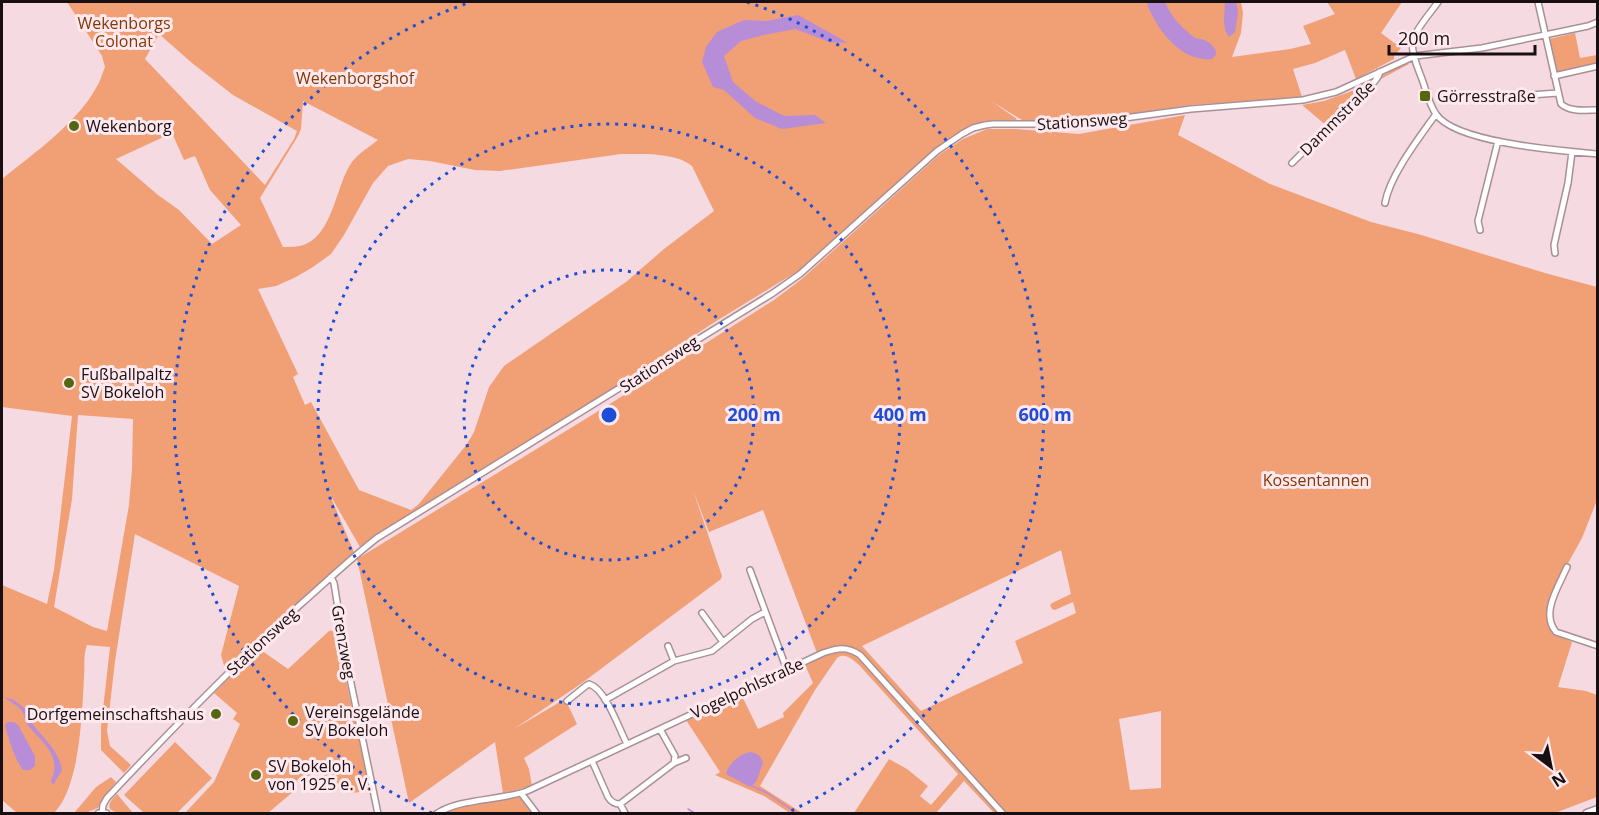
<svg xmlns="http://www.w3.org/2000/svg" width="1599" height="815" viewBox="0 0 1599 815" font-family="'Open Sans',sans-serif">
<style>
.green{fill:#f19f75;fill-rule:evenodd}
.water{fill:#b78dd8}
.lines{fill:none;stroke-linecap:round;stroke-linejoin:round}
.stream{stroke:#b78dd8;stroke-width:1.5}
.minor-casing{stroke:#a99097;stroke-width:8}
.tertiary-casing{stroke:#a99097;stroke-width:10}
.primary-casing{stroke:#a99097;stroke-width:11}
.minor{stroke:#fff;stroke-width:5}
.tertiary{stroke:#fff;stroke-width:7}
.primary{stroke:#fff;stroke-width:8}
.ring{fill:none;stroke:#1d4ed8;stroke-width:3;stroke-dasharray:3 6}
.poi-dot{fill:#546610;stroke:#ffe9ef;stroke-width:2}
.labels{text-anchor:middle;stroke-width:6;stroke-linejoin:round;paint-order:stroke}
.park-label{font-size:16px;fill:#813803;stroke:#ffe9ef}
.poi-label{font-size:16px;fill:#170f11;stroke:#ffe9ef;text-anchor:start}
.street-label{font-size:16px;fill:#170f11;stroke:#ffe9ef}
.centre{fill:#1d4ed8;stroke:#ffe9ef;stroke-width:3}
.ring-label{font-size:18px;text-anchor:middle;font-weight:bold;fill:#1d4ed8;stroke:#ffe9ef;stroke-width:6;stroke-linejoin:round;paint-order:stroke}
</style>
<rect width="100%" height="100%" fill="#f5dae2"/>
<path class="green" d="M67,2H1241L1243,13L1241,33L1232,57L1290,49L1311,44L1303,26L1335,14L1327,2H1402L1381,33L1401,48L1394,56V59L1356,79L1345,50L1315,63L1293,69L1302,97L1190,105L1082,122L1035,123L1024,121L1017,117L991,101L1017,119L1014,121C1007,121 998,120 991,121C970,123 952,137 935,149L798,271L710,325L600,398L372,538L360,547L329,493L354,552L225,669L221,655L239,586L135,534L115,661L107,731L110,746L131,765L124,773L101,750V727L110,647L87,645C83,655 85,666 84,677C82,714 80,787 54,813H17L2,800V585L47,604L54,570L72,416L2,407V179C33,154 77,123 96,88C100,82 102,74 105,67L102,56ZM159,34L192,63L233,95L297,131L294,139L265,185L145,59ZM303,101L378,140C369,147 359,153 352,162C336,184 334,231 306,244C299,247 290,247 283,247L260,198L298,136L301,129ZM172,133L184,160L195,156L210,190L241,225L212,244L179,210L158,195L116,159ZM621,154C641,154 676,152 692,166L714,211L664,249L626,282L504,366L489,387L474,432L467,444L418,505L411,510L359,490L311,402L305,405L293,377L298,374L258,289L276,286L296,277L313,267L331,254L344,235L373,183L388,166L408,159L430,161L475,170L500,171ZM78,415L133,419L132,469L129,505L107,631L93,627L54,607L72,499Z
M1575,33L1580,58L1597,55V65L1556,73L1549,39Z
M1405,64H1409L1375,82L1327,126L1302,105L1324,101L1352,91Z
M1185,115L1178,135L1270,184L1371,222L1418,234L1545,273L1597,287V500L1582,538L1567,565L1547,610L1546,616L1552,632L1572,642L1558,687L1586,691L1597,695V797L1555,813H1005L861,655L837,647L817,653L763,510L709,532L693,490L722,576L721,579L582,683L514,729L565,699L577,724L524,758L529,769L532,786L503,793L495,742L409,803L357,559L605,407L774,300L803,278L939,155L963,139L987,129H1015L1079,134ZM1061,550L1071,594L1052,603L1050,605L1052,609L1055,610L1073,602L1076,613L1015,641L1023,663L921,711L862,646ZM1161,711V788L1130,790L1119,719Z
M337,630L343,666L370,791C340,795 339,792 320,771L291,783L294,791L268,813H185L214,782L240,724L233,719L237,713L214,693L258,648L288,669L329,631Z
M846,650L860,657L1002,813H994L964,781L936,813H854L889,759L907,769L928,786L920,796L931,805L958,774L859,665C853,660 845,652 837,658L815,690L760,786L802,813H790L764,796L715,775L720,772L686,720L741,694L758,729L784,717L783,713L813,683L805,665L836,651Z
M175,742L212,778L177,813H144L124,795Z
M111,777L116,782L102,799L98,808L85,813H74L96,787Z
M117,794L133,813C118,814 98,812 117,794Z
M519,797L526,799L537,814H440L451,809Z"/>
<path class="water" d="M1148,2H1165C1171,17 1182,28 1195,38C1205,39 1211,42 1216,51V55L1212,59C1180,62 1157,29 1147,4Z
M1225,2H1236L1238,13L1235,32L1229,37C1221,26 1225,14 1225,2Z
M798,15L848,43L829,42L795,29L764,35L741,41L724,56L733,82L755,101L784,116L815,115L826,123L782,129L755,118L724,90L713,87L702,62L706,47L717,32L744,20L766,21Z
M4,697L14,700L29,712V719C40,736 59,749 62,770L53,785L51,781C63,755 41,742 27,724C24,720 25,715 22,711C19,706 9,701 4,697Z
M8,722H14L18,725L35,756V766L30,770H23C14,758 9,740 5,725Z
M750,752C756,753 762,756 763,763L756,782L750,787L726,774C728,764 740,754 750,752Z"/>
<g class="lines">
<path class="stream" d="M752,786L767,793L798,814
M688,809L696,814"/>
<defs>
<path id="minor" d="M1438,2C1432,11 1415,30 1413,40C1410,50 1418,69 1422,79C1426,90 1429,104 1436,114C1455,143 1563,151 1598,154
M1538,2L1561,104C1570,112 1585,110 1598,110
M1554,76L1598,66
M1530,95L1558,93
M1292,163L1375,81L1379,75V72
M1385,203C1390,175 1419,138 1436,114
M1480,230L1478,221L1498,141
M1555,253L1554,245L1568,183L1572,152
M1567,567C1559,586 1540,613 1556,632L1598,646
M750,570L787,670
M331,577L334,583L347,664L378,814
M702,613L723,642
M668,646L674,661
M605,700L674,661L712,651L752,619L765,612
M567,701L587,685L589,684C606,689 619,729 627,744
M592,761L608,797C611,802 614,804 620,804L674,763L675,756L660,729
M674,763L686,758
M521,793L537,814
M620,804L625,813
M102,813L103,805L107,798C170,731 233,666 301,604C326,582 350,559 377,538L773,293L800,274L937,151L962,134L973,128L985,125L993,124H1080L1191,109L1303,100L1336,92L1415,56L1482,48L1588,26L1598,22
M436,814C460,798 499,801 527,791L823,653C838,648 847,646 860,655L1003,814"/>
<path id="tertiary" d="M99,814H106"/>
<path id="primary" d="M1587,814L1598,810"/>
</defs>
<use href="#minor" class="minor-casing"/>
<use href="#tertiary" class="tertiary-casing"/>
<use href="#primary" class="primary-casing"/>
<use href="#minor" class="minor"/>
<use href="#tertiary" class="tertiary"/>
<use href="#primary" class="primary"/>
</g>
<g class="ring">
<circle cx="609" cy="415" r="145"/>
<circle cx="609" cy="415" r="291"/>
<path d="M432 813A436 436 0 0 1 471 2M747 2A436 436 0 0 1 786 813"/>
</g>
<g class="poi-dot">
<rect x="1419" y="90" width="12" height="12" rx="3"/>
<circle cx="74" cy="126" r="6"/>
<circle cx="69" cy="383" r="6"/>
<circle cx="216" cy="714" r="6"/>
<circle cx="293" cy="721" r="6"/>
<circle cx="256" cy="775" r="6"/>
</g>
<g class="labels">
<g class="park-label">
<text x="124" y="29">Wekenborgs<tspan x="124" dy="18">Colonat</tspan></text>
<text x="355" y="84">Wekenborgshof</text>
<text x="1316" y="486">Kossentannen</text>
</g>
<g class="poi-label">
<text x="1437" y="102">Görresstraße</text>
<text x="86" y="132">Wekenborg</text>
<text x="81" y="380">Fußballpaltz<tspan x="81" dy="18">SV Bokeloh</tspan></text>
<text x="305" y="718">Vereinsgelände<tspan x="305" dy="18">SV Bokeloh</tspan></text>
<text x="204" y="720" text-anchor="end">Dorfgemeinschaftshaus</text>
<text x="268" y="772">SV Bokeloh<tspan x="268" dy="18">von 1925 e. V.</tspan></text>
</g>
<g class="street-label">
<text transform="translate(1337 118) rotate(-45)" y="6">Dammstraße</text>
<text transform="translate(1082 121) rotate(-4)" y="6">Stationsweg</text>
<text transform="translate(659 364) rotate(-33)" y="6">Stationsweg</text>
<text transform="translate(262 641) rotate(-43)" y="6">Stationsweg</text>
<text transform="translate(344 642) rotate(80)" y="6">Grenzweg</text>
<text transform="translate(747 688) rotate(-25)" y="6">Vogelpohlstraße</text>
</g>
</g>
<circle cx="609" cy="415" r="9" class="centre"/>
<g class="ring-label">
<text x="754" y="421">200 m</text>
<text x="900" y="421">400 m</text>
<text x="1045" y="421">600 m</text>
</g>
<rect width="1599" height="815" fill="none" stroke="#170f11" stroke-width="6"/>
<g transform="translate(1551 767) rotate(148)" stroke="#ffe9ef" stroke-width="4.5" paint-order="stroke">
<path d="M0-4.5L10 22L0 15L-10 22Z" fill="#170f11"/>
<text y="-9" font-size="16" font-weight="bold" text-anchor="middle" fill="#170f11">N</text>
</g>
<path d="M1389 45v9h146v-9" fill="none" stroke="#170f11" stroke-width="3"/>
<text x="1398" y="45" font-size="18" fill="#170f11" stroke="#ffe9ef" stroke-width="4.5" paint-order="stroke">200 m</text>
</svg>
